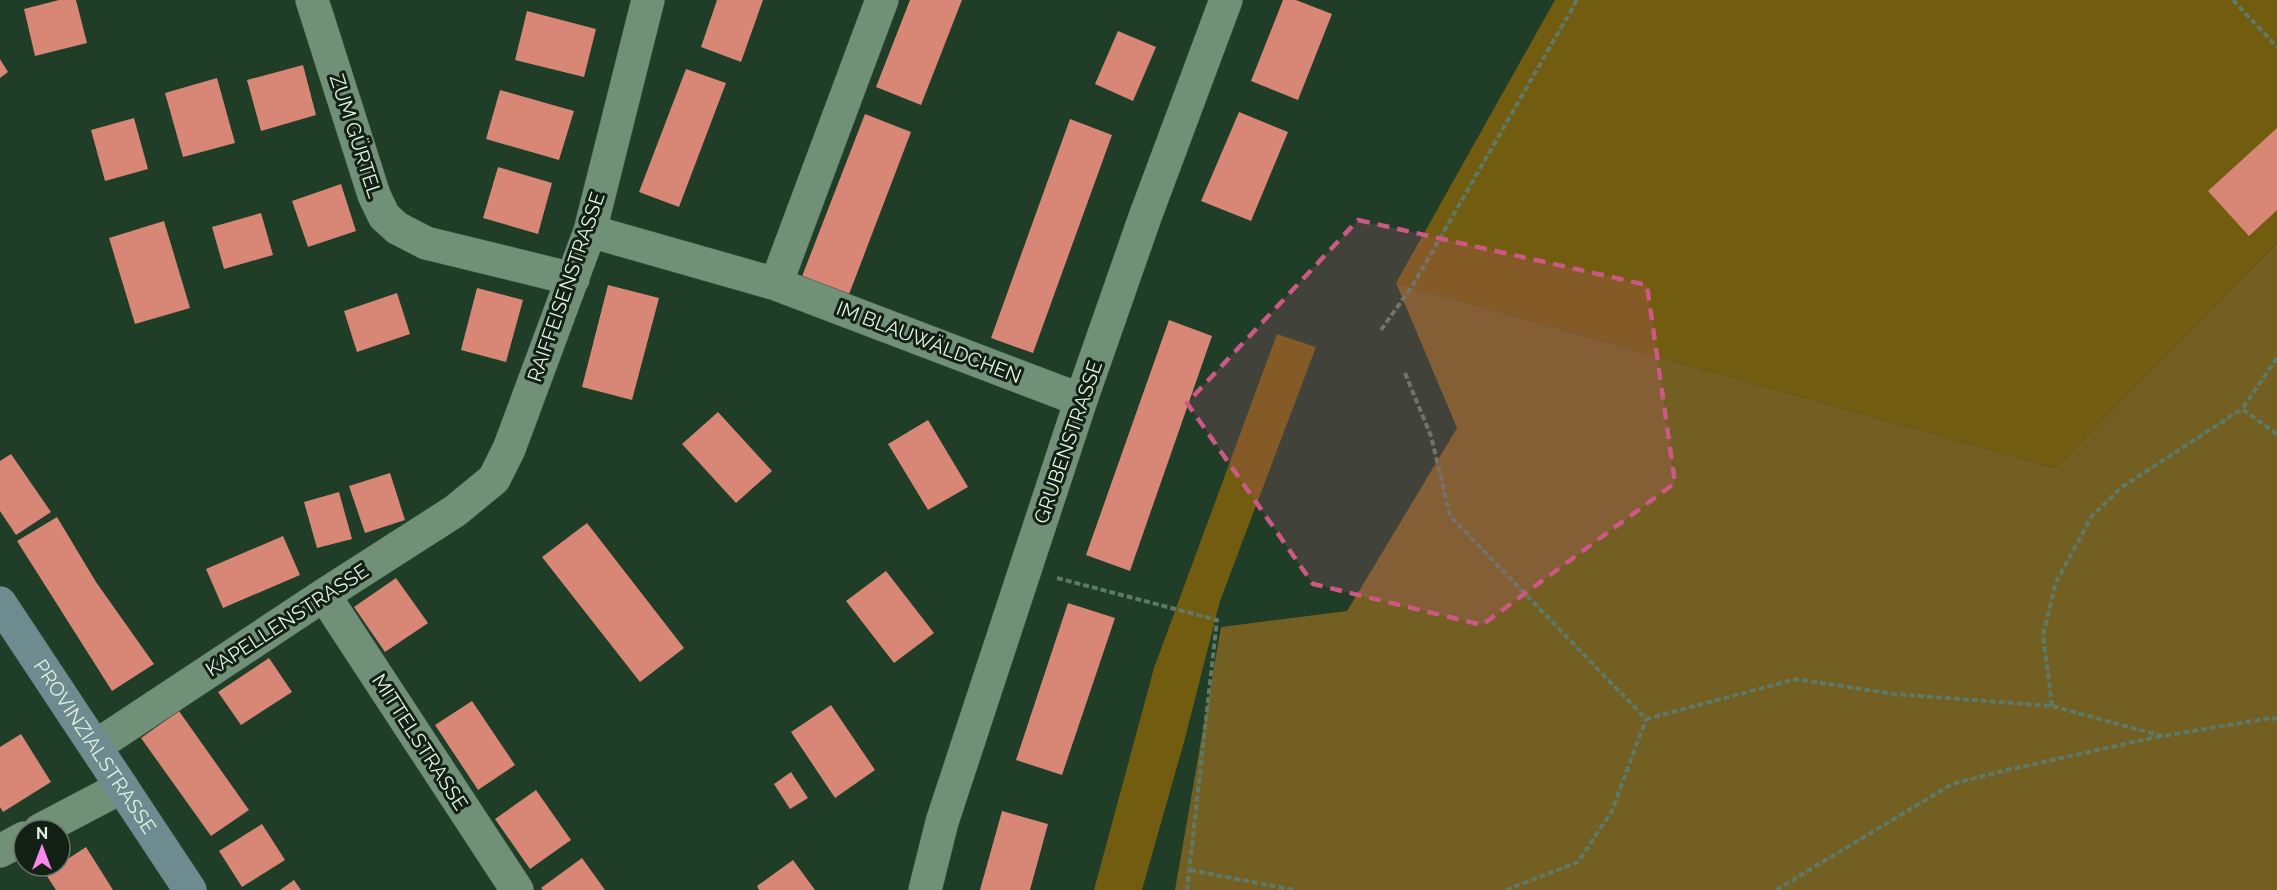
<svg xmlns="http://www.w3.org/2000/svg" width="2277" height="890" viewBox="0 0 2277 890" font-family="Raleway,sans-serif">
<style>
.green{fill:#725c0f}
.forest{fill:#725f21}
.building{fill:#d88676}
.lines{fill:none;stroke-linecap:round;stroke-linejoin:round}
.street-casing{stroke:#3e5947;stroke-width:34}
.secondary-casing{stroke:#3e5947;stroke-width:34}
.path{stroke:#5f7965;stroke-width:4;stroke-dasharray:6 3;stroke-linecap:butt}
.street{stroke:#709077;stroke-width:33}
.secondary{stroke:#6e8b8f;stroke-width:33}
.marked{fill:#cb5984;fill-opacity:0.2;stroke:#cb5984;stroke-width:4.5;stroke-dasharray:12 8;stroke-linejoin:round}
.labels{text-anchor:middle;stroke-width:6;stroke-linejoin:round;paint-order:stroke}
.street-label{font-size:20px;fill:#dff1e3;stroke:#132016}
</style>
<rect width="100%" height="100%" fill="#1f3d27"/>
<path class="green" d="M1555,0H2277V243L2055,468L1396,283Z
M1277,334L1316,347L1220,601L1184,742L1142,890H1094L1154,668Z"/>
<path class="forest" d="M2277,243V890H1175L1221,627L1347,611L1457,428L1396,283L2055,468Z"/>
<path class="building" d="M59,0H76L87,43L35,56L24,9Z
M717,0H763L741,62L701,47Z
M910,0H962L921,105L876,87Z
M1283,0H1296L1332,14L1298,100L1251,81Z
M527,11L596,29L584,77L515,60Z
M1118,31L1156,47L1133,101L1095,84Z
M0,59L8,72L0,78Z
M303,65L316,115L261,131L247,80Z
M686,69L726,83L679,207L639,192Z
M217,78L235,143L183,157L165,93Z
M500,90L574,111L559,160L486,139Z
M1239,112L1288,132L1251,221L1201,201Z
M865,114L911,132L848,297L801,279Z
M134,118L148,169L105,181L91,130Z
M1070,119L1112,135L1033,353L991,338Z
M2277,128V210L2249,236L2208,191Z
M498,167L552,183L538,234L483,218Z
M341,184L356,231L308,247L292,201Z
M261,213L273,255L224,269L212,227Z
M164,221L190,308L135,324L109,238Z
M608,285L659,298L632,400L582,387Z
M477,288L523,300L506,362L461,350Z
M397,293L410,334L357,352L344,311Z
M1169,320L1212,336L1130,571L1086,555Z
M718,412L772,471L736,503L682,444Z
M928,420L968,487L928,510L888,444Z
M11,454L51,512L16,535L0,511V461Z
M390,473L405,520L365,533L349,486Z
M339,492L352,539L317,548L304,502Z
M57,517L96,582L154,664L112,691L17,541Z
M587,523L684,648L640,682L542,557Z
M283,536L300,575L223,608L206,569Z
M886,571L934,633L894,663L846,601Z
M396,578L428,623L385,652L354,607Z
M1068,603L1115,618L1062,775L1016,760Z
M269,658L292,692L241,725L218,692Z
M472,701L515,765L478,790L435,725Z
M831,705L875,770L835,798L791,732Z
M179,711L249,810L211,836L141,738Z
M21,734L51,782L3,812L0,807V747Z
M791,772L808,798L790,809L774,784Z
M536,790L571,840L530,869L495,819Z
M1002,811L1048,824L1030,890H980Z
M262,824L285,860L242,887L219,851Z
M86,847L113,890H56L45,873L56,866H60V864Z
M582,858L605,890H543L541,888Z
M793,860L815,890H759L757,886Z
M294,880L301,890H280Z"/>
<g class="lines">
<defs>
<path id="street" d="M312,0L374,195L384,216L397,228L426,243L573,279
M590,231L776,284L1081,400
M776,284L882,0
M324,595L517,890
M96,746L324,595L455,511L494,479L509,449L590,231L648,0
M40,830L122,787
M0,851L24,838
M925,890L942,822L1081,400L1145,217L1226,0"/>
<g id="secondary">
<path id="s1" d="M0,603L190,890"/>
</g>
</defs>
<use href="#street" class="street-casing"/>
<use href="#secondary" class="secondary-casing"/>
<path class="path" d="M2233,0L2277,47
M1381,330L1413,285L1577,0
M2277,358L2242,409L2277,434
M1405,373L1431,436L1450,516L1646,719L1796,679L1894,694L2052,706L2162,736L2271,718L2277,719
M1057,578L1217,620L1187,890
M2052,706L2043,635L2056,582L2092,516L2122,487L2242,409
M1190,870L1294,890
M1506,890L1578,862L1612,811L1646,719
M1776,890L1952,784L2007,770L2161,736"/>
<use href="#street" class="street"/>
<use href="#secondary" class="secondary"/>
</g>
<path class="marked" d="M1358,220L1647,285L1675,483L1482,625L1313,584L1187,403Z"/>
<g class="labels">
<g class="street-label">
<text transform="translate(356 136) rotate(72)" y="7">ZUM GÜRTEL</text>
<text transform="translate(566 287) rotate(-71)" y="7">RAIFFEISENSTRASSE</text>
<text transform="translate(929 342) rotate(21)" y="7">IM BLAUWÄLDCHEN</text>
<text transform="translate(1068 442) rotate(-71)" y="7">GRUBENSTRASSE</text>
<text transform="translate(287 620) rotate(-33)" y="7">KAPELLENSTRASSE</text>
<text transform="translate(420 742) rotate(57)" y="7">MITTELSTRASSE</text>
<text dy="7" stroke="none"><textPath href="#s1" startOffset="172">PROVINZIALSTRASSE</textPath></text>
</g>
</g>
<g transform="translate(42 848)"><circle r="28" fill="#132016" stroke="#657468" stroke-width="1.5"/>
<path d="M0-4.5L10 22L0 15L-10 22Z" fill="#f888ea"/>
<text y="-9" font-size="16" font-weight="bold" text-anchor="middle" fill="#dff1e3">N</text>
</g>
</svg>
